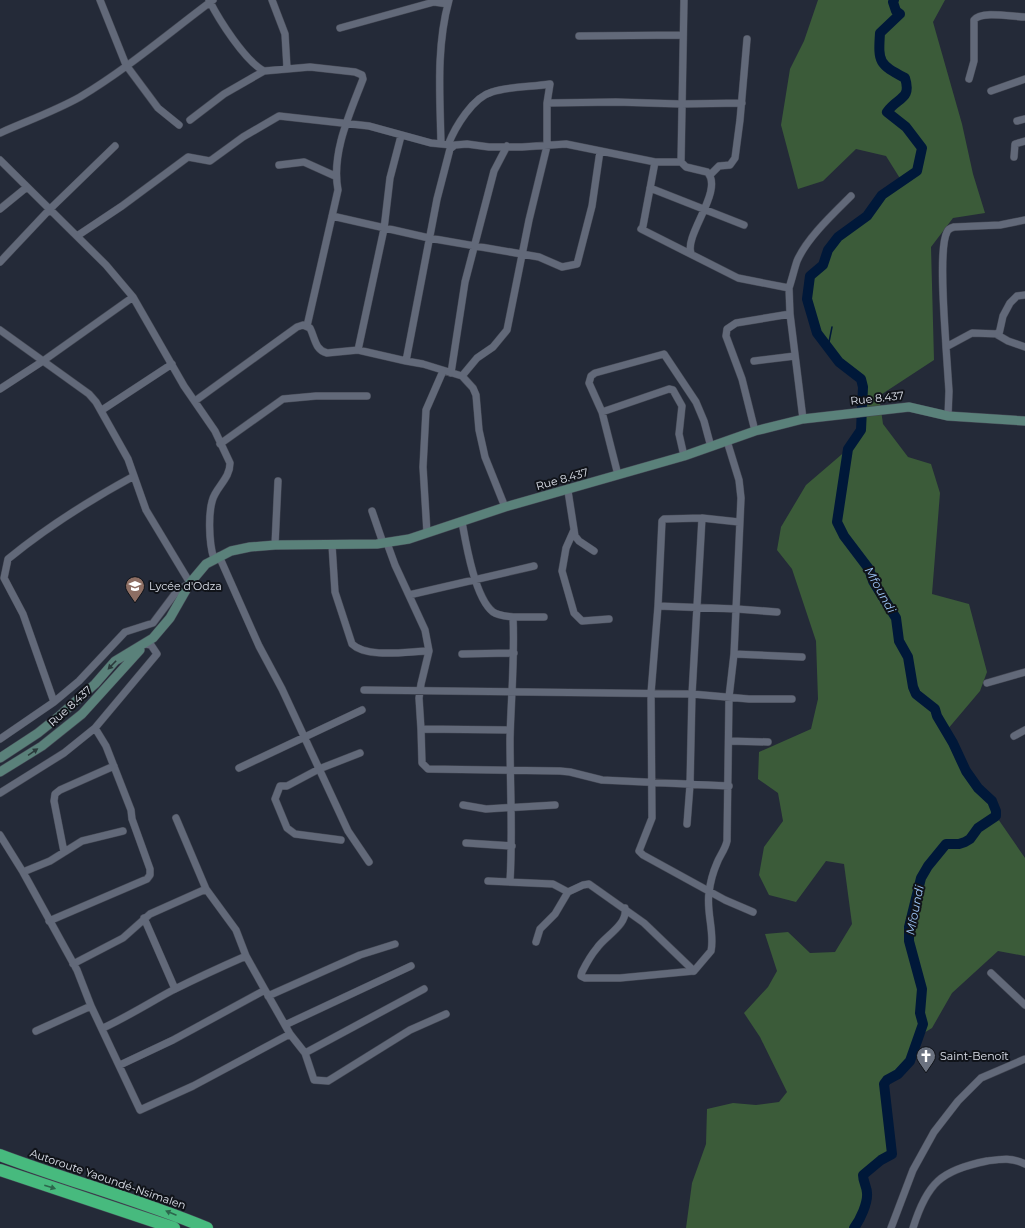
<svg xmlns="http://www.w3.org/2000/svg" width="1025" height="1228" viewBox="0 0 1025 1228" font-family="Montserrat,sans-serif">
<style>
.green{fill:#3b5b39}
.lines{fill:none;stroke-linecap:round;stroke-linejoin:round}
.stream{stroke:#001839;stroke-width:1.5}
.river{stroke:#001839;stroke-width:10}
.minor-casing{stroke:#444854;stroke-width:8}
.secondary-casing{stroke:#444854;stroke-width:10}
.motorway-casing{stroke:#444854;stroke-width:13}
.minor{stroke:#626979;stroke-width:7}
.secondary{stroke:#5a817a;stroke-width:9}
.motorway{stroke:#47ba7e;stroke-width:12}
.oneway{fill:#2a3a3b}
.oneway2{fill:#2c664c}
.labels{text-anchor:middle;stroke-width:4;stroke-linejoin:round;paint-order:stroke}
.street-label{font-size:11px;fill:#dce0ea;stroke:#101319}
.poi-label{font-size:11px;fill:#dce0ea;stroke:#101319;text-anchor:start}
.water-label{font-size:12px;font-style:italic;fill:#9dc5f7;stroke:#101319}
</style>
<rect width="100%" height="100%" fill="#242a38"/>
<path class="green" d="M818,0H945L933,22L962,124L973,174L985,213L953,218L931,247L934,360L879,396L883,424L908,457L931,464L940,493L932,594L969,604L987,672L980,691L947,730C957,750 964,771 978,788C985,797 997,803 996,816L1025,858V956L998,951L952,993L932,1028L919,1036L910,1061L898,1074L886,1080L884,1088L892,1154L881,1160L863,1175C863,1182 867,1187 867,1193C868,1203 860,1220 854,1228H686L692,1183L706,1144L707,1109L733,1103L756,1105L779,1102L787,1092L760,1037L744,1013L768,987L777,971L765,934L788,932L810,953L835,952L852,924L844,864L826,861L796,902L769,895L759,875L764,847L783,821L778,793L758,779L759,752L811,729L818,699L816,641L792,569L777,550L781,527L806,485L848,449L861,430L863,387L861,379L839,362L817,333L807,299L810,276L823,265L828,250L838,237L867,216L882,195L901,180L886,156L856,149L823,181L798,189L781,125L790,69L804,41Z"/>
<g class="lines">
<path class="stream" d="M828,347L832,327"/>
<path class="river" d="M854,1228C860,1220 868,1203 867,1193C867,1187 863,1182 863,1175L881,1160L892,1154L884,1084L887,1080L898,1074L910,1061L923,1024L920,1013L922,989L909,941V927L921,878L928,866L946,844H959L965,842L970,839L978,828L996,816V811L992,801L978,788L966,771L953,743L937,716L935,709L916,694L913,687L908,657L899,641L896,618L873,581L869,569L844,536L837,522L848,449L861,430L863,387L861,379L839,362L817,333L807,299L810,276L823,265L828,250L838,237L867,216L882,195L917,171L922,148L906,127L887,112C897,97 912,100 905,78C879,64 878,63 880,33L900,14L896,11L893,2L894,0"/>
<defs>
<path id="minor" d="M100,0L126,65L158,108L179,125
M209,0C219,20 245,61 264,71
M272,0L285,34L287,68
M684,0L681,162L686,167L707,172C725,189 684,235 691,253
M340,28L434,2L448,4
M579,36L683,35
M969,79L974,61V20C981,10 1013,17 1025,17
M991,91L1025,79
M547,103L616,102L681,104L742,103
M190,120L224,94L264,71L310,67L355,72L362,75L363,79C350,113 331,153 338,190L307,326
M1017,121L1025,119
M0,133C27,121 55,111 80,97C127,69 170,32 213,0
M441,144C440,96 436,47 449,0
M448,145C455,127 473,97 492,92C510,86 532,87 550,84L547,103V146L529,220L507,330L493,347L477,358L462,376
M1014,157L1015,144L1025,141
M0,160L106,265L133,297L184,386L215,431L230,463C230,476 221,483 215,494C207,508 209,544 214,559
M279,165L304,162L335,176
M710,175L719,166L730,165L735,158L740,120L747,39
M650,188L744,225
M0,209L27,187
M332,216L429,238L539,257L562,267L577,264L592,206L600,151
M643,226L655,162
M641,229L738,278L789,288L790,314L803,419
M77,236L122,206L188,157L210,161L243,137L279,116L369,126L431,143L452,145
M0,262L49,210L115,146
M789,288C792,279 794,270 797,261C807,238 833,214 851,196
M0,330L89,394L96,402L128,459L146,510L190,583L177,591L153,623L125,632L79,681L54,702L0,739
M996,334L1008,341L1025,347
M946,347C945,325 938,249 947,232C948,229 950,228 954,227L1000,225L1025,220
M358,350L384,229L390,178L401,136
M754,361L795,356
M451,373L465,282L494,171L507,146
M0,389L43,361L133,297
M195,401L297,327L303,325L310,328C315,338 315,350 327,353L358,350L406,361
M102,410L172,364
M602,412L669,389L673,390L682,406L679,434L684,456
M948,416L949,391L946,347L972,333L999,334L1003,316L1010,303L1017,296L1025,295
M755,431L742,379L726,336L727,329L736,323L790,314
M220,444L283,399L316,396H367
M618,475L602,412L589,383L591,376L595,373L664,354L696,402L704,421L711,447
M568,491L575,536L579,541L594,551
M505,507L485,457L479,430L476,395L473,388L462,376L423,364L406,361L437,199L450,149L455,145L467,144L489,147H522L566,144L655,162H681
M372,511L383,543
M462,522C466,544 475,598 493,612C499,616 506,616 513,617C515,658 511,698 510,739C510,786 513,834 510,881
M739,522L702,518L664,519L662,521L658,606L651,693L652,818L639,851L643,855L725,900L753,912
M574,530L566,548L562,571L574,613L582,621L609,619
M427,533L423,467L426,410L443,371
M387,543L395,565L425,630L429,651L421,684L419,698L421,729L510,730
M275,545L278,481
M332,545L335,592L352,644C367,659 410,651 429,651
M219,556L259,646L282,689L348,831L369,862
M409,595L534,566
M658,606L737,609L777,612
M513,617H544
M462,654L514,653
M734,654L802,657
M987,683L1025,672
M364,690L692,694L749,699H792
M54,702L23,614L4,578L8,559C47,527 90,500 134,476
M421,729L422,763L428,769L560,771L570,772L602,780L729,786
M1014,736L1025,730
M729,741L768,742
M239,768L362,710
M0,793L64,753L95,728L157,654L151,645L145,644
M463,805L486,809L555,805
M176,818L206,889L236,930L246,956L265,990L290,1034L305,1053L314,1080L328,1081L410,1030L446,1014
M687,824L690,785L692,694L702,518
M0,835L23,872L77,970L91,1006L140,1110L193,1086L290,1034
M341,840L295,834L287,828L275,799L280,786H287L319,769L360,753
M466,843L512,846
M64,852L54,801L55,794L60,790L114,766
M23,872L50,861L82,841L123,831
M488,881L553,884L568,892L583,885L589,884L644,923L694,971
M625,908C628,925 605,936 597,948C591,955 586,964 582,972L581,976L585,978H620L694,971L711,951C715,934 706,911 709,893C710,884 713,872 717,863C720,855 725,850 727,841L729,697L734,654L741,498L739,480L727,441
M144,918L175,989
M49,921L147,879L150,875V869L132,819L131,810L106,746L95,728
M536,942L540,929L555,914L568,892
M73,964L123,938L150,914L206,889
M991,973L1025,1005
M268,996L360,955L395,944
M285,1025L411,966
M103,1028C127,1017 149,1003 173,990C197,978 221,967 246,956
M36,1031L91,1006
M305,1053L424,989
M120,1065L173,1040L265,990
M891,1228L913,1170L934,1132L958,1101L981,1078L1025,1059
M913,1228C927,1183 941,1170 987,1161C1001,1159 1011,1157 1025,1164"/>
<path id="secondary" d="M0,758L38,733L58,717L95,684L115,661L153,638L170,618L190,583L206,564L231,551L250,547L275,545L377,544L409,539L505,507L684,456L755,431L803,419L909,407L948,416L1025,421
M0,772L42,746L82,714L140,650"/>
<path id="motorway" d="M0,1155C69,1181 140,1200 207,1228
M0,1170L174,1228"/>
</defs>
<use href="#minor" class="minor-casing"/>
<use href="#secondary" class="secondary-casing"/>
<use href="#motorway" class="motorway-casing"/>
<use href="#minor" class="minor"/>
<use href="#secondary" class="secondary"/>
<use href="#motorway" class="motorway"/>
</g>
<defs><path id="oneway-solid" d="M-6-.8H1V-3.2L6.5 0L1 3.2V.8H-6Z"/></defs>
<g class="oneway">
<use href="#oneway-solid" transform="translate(112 665) rotate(134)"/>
<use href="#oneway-solid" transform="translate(33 752) rotate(-34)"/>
</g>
<g class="oneway2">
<use href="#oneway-solid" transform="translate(50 1187) rotate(18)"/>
<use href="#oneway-solid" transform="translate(171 1213) rotate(-157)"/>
</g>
<defs>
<symbol id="school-pin" viewBox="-11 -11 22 30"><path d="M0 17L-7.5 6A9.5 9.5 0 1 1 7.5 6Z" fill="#8d6e63" stroke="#101319"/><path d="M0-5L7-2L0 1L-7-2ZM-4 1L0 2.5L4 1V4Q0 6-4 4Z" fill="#fff"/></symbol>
<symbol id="church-pin" viewBox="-11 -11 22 30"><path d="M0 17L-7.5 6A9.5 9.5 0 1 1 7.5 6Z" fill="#6b7280" stroke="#101319"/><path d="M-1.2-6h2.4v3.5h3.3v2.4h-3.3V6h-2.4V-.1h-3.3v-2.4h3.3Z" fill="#fff"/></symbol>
</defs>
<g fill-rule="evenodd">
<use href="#school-pin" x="124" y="575" width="22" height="30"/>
<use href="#church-pin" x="915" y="1045" width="22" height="30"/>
</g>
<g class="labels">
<g class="street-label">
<text transform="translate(877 398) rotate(-6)" y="4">Rue 8.437</text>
<text transform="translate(562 479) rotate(-16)" y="4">Rue 8.437</text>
<text transform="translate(70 706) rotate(-42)" y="4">Rue 8.437</text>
<text transform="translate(108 1179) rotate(19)" y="4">Autoroute Yaoundé-Nsimalen</text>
</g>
<g class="poi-label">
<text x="149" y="590">Lycée d'Odza</text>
<text x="940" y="1060">Saint-Benoît</text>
</g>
<g class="water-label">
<text transform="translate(880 590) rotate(61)" y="4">Mfoundi</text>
<text transform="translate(915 910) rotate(-79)" y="4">Mfoundi</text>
</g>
</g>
</svg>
